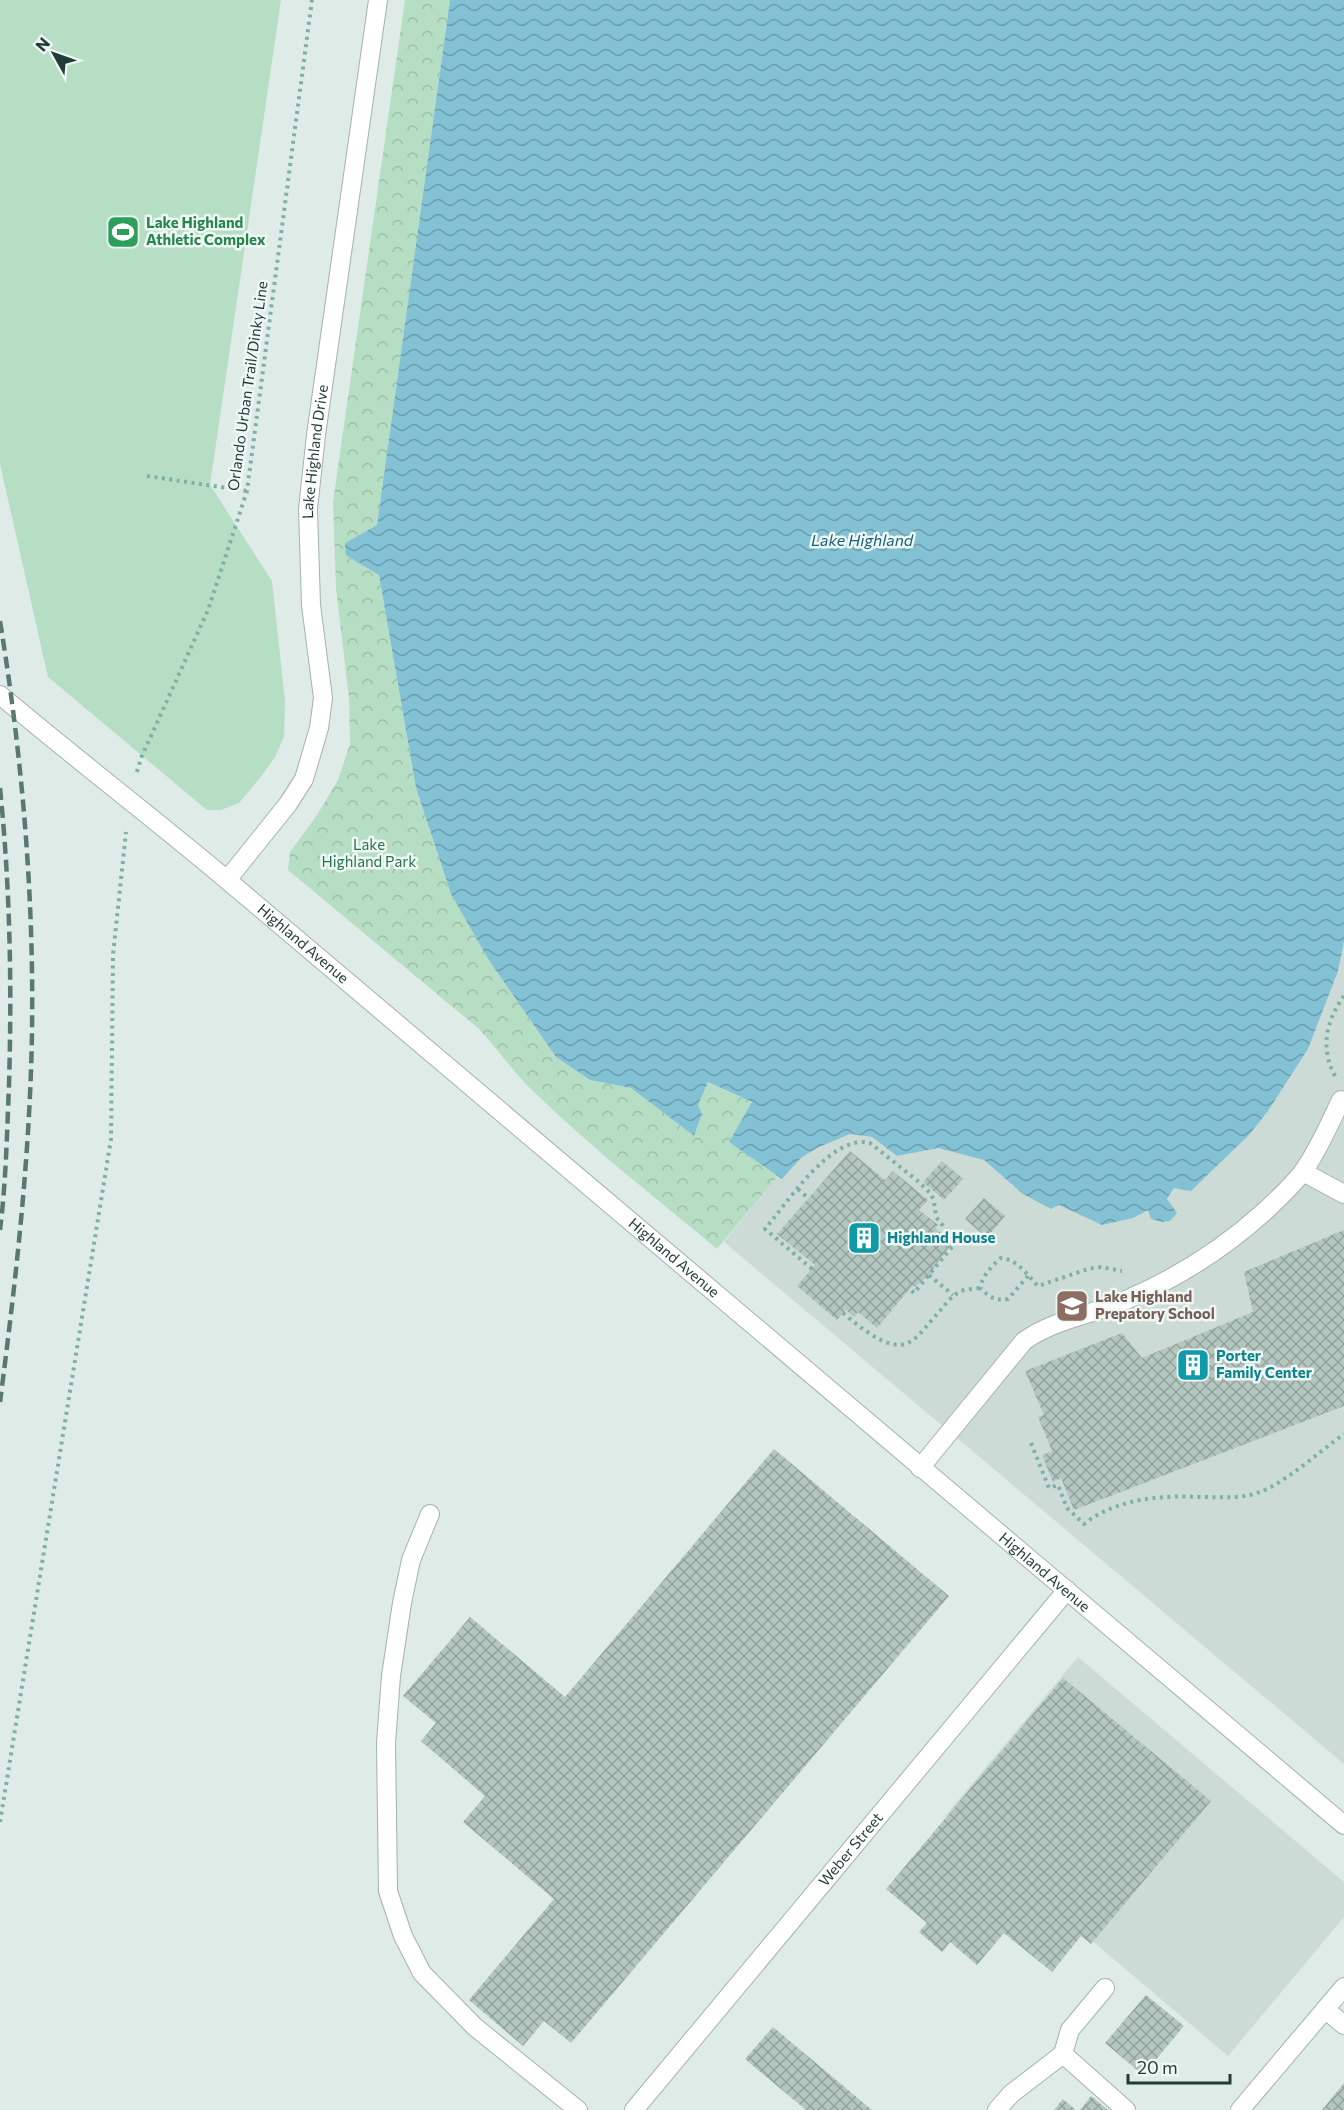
<svg xmlns="http://www.w3.org/2000/svg" width="1344" height="2110" viewBox="0 0 1344 2110" font-family="Commissioner,sans-serif">
<style>
.built{fill:#cddbd6}
.grass{fill:#b6dec4}
.park{fill:url(#park-crowns)}
.water{fill:url(#water-waves)}
.building{fill:url(#building-cross-hatch)}
.lines{fill:none;stroke-linecap:round;stroke-linejoin:round}
.minor-casing{stroke:#a2b3af;stroke-width:20}
.path{stroke:#7db1a5;stroke-width:4;stroke-dasharray:3 4.5;stroke-linecap:butt}
.minor{stroke:#fff;stroke-width:18}
.rail{stroke:#597872;stroke-width:4.5;stroke-dasharray:12 6;stroke-linecap:butt}
.labels{text-anchor:middle;stroke-width:5;stroke-linejoin:round;paint-order:stroke}
.leisure-label{font-size:15px;font-weight:bold;fill:#27864d;stroke:#eff8f4;text-anchor:start}
.street-label{font-size:15px;fill:#1f3c37;stroke:#eff8f4}
.park-label{font-size:15px;fill:#27754c;stroke:#eff8f4}
.culture-label{font-size:15px;font-weight:bold;fill:#0d838f;stroke:#eff8f4;text-anchor:start}
.education-label{font-size:15px;font-weight:bold;fill:#785e54;stroke:#eff8f4;text-anchor:start}
.water-label{font-size:16px;font-style:italic;fill:#16627b;stroke:#eff8f4}
</style>
<defs>
<pattern id="park-crowns" width="20" height="18" patternUnits="userSpaceOnUse" patternTransform="scale(1.5)"><rect width="20" height="18" fill="#b6dec4"/><path d="M2 6a3 3 0 1 1 6 0M12 15a3 3 0 1 1 6 0" fill="none" stroke="#9cbfa9"/></pattern>
<pattern id="water-waves" width="16" height="10" patternUnits="userSpaceOnUse" patternTransform="scale(1.5)"><rect width="16" height="10" fill="#83c1d4"/><path d="M0 5q4-4 8 0t8 0" fill="none" stroke="#6b9ead"/></pattern>
<pattern id="building-cross-hatch" width="8" height="8" patternUnits="userSpaceOnUse" patternTransform="scale(1.5)"><rect width="8" height="8" fill="#b4c6c0"/><path d="M0 0l8 8M0 8l8-8" fill="none" stroke="#92a29d"/></pattern>
</defs>
<rect width="100%" height="100%" fill="#dfebe7"/>
<path class="built" d="M1344,942V1764L724,1242L778,1176L782,1179L801,1158L817,1148L850,1134L872,1137L897,1156L938,1148L985,1160L1023,1194L1050,1208L1058,1205L1079,1214L1133,1218L1167,1199L1174,1188L1191,1191L1250,1134L1268,1111L1308,1049L1338,971Z
M1078,1657L1344,1882V1917L1228,2056L945,1816Z"/>
<path class="grass" d="M0,0H281L210,485L272,581L285,701L284,737L275,757L263,774L239,803L221,810H207L48,677L0,464Z"/>
<path class="park" d="M405,0H450L377,525L345,543L379,575L416,788L451,894L488,959L556,1057L590,1080L631,1088L694,1136L702,1114L698,1105L708,1082L753,1103L729,1142L778,1176L717,1249C655,1197 590,1147 532,1090C512,1071 497,1048 478,1028L288,870L290,852L317,815L338,780L350,744L349,698L336,588L333,502Z"/>
<path class="water" d="M450,0H1344V942L1338,971L1308,1049L1268,1111L1250,1134L1191,1191L1174,1188L1167,1199L1177,1213L1170,1221L1162,1222L1151,1219L1148,1210L1133,1218L1102,1225L1059,1205L1051,1209L1023,1194L984,1160L938,1148L897,1156L872,1137L850,1134L817,1148L801,1158L782,1179L729,1142L752,1102L708,1082L698,1105L702,1114L694,1136L631,1088L590,1080L556,1057L488,959L451,894L416,788L379,575L346,555L345,543L377,525Z"/>
<path class="building" d="M850,1151L885,1180L893,1171L928,1200L919,1210L938,1225L935,1228L952,1243L929,1275L915,1287L913,1285L877,1328L858,1312L854,1317L846,1310L837,1320L797,1286L815,1265L777,1234Z
M942,1161L963,1179L944,1200L923,1182Z
M984,1198L1005,1216L987,1238L965,1219Z
M1344,1230V1406L1074,1510L1061,1478L1053,1482L1042,1455L1052,1451L1038,1417L1044,1415L1025,1371L1122,1333L1142,1358L1253,1312L1244,1272Z
M774,1449L949,1596L571,2043L544,2021L523,2046L469,2000L554,1899L463,1822L485,1796L421,1741L436,1723L403,1696L470,1617L565,1697Z
M1063,1678L1211,1801L1091,1944L1081,1936L1052,1972L1004,1933L977,1965L950,1942L942,1952L919,1932L927,1923L886,1889Z
M1146,1995L1184,2026L1143,2075L1105,2043Z
M773,2027L872,2110H806L745,2059Z
M1344,2083V2110H1322Z
M1091,2096L1108,2110H1080Z
M1063,2099L1076,2110H1054Z"/>
<g class="lines">
<defs>
<g id="minor">
<path id="s1" d="M0,695C77,760 156,820 233,885C604,1197 972,1513 1344,1825"/>
<path id="s2" d="M227,880L288,804L304,779L319,728L323,698L311,605L308,509L316,435L378,0"/>
<path d="M1303,1172L1344,1194"/>
<path d="M920,1468L1024,1341C1055,1319 1092,1315 1126,1300C1177,1278 1222,1250 1264,1212C1277,1200 1291,1187 1302,1173C1317,1153 1330,1123 1341,1100"/>
<path d="M430,1514L411,1560L402,1603L391,1676L386,1743L388,1891L403,1936L422,1973L475,2027L578,2110"/>
<path d="M1325,2009L1344,2025"/>
<path d="M1063,2054L1070,2030L1105,1988"/>
<path id="s3" d="M634,2110L1067,1590"/>
<path d="M997,2110L1011,2094L1063,2054L1126,2110"/>
<path d="M1240,2110L1344,1987"/>
</g>
</defs>
<use href="#minor" class="minor-casing"/>
<path class="path" d="M147,476L247,491
M137,772L141,758L208,610L247,491L312,0
M1335,1076C1320,1048 1326,1021 1344,996
M798,1189L808,1198
M812,1269L765,1229C787,1203 832,1133 870,1143L919,1182L931,1194L934,1201L936,1217L956,1242L914,1293L910,1289
M929,1275L953,1295
M1028,1276L1008,1299C995,1301 989,1297 980,1288C983,1275 991,1267 1001,1258C1017,1259 1027,1275 1038,1286L1088,1269L1101,1267L1122,1271
M843,1313C858,1325 887,1352 908,1343C920,1337 929,1322 938,1313C945,1305 951,1296 961,1291C967,1289 974,1289 980,1288
M1031,1443L1049,1488L1058,1485L1067,1508L1084,1524C1117,1498 1162,1495 1202,1497C1221,1497 1239,1499 1257,1493C1283,1485 1320,1451 1344,1434
M0,1822L111,1139L113,955L126,832"/>
<use href="#minor" class="minor"/>
<path class="rail" d="M0,621C22,756 34,894 32,1032C30,1156 16,1279 0,1402
M0,788C10,886 12,985 9,1084C7,1133 6,1182 0,1230"/>
</g>
<defs>
<symbol id="stadium-square" viewBox="-11 -11 22 22"><rect x="-9" y="-9" width="18" height="18" rx="4" fill="#2e9e5b" stroke="#eff8f4"/><path d="M0-5a6.5 5 0 1 0 0 10a6.5 5 0 1 0 0-10ZM-3.5-1.8h7v3.6h-7Z" fill="#fff"/></symbol>
<symbol id="building-square" viewBox="-11 -11 22 22"><rect x="-9" y="-9" width="18" height="18" rx="4" fill="#0f9aa8" stroke="#eff8f4"/><path d="M-4-6H4V6H1V3H-1V6H-4ZM-2.5-4.3h1.7v1.8h-1.7ZM.8-4.3h1.7v1.8H.8ZM-2.5-1h1.7V.8h-1.7ZM.8-1h1.7V.8H.8Z" fill="#fff"/></symbol>
<symbol id="school-square" viewBox="-11 -11 22 22"><rect x="-9" y="-9" width="18" height="18" rx="4" fill="#8d6e63" stroke="#eff8f4"/><path d="M0-5L7-2L0 1L-7-2ZM-4 1L0 2.5L4 1V4Q0 6-4 4Z" fill="#fff"/></symbol>
</defs>
<g fill-rule="evenodd">
<use href="#stadium-square" x="104" y="213" width="38" height="38"/>
<use href="#building-square" x="845" y="1219" width="38" height="38"/>
<use href="#school-square" x="1053" y="1287" width="38" height="38"/>
<use href="#building-square" x="1174" y="1346" width="38" height="38"/>
</g>
<g class="labels">
<g class="leisure-label">
<text x="146" y="228">Lake Highland<tspan x="146" dy="17">Athletic Complex</tspan></text>
</g>
<g class="street-label">
<text transform="translate(248 386) rotate(-82)" y="5">Orlando Urban Trail/Dinky Line</text>
<text dy="5" stroke="none"><textPath href="#s2" startOffset="458">Lake Highland Drive</textPath></text>
<text dy="5" stroke="none"><textPath href="#s1" startOffset="392">Highland Avenue</textPath></text>
<text dy="5" stroke="none"><textPath href="#s1" startOffset="878">Highland Avenue</textPath></text>
<text dy="5" stroke="none"><textPath href="#s1" startOffset="1364">Highland Avenue</textPath></text>
<text dy="5" stroke="none"><textPath href="#s3" startOffset="339">Weber Street</textPath></text>
</g>
<g class="park-label">
<text x="369" y="850">Lake<tspan x="369" dy="17">Highland Park</tspan></text>
</g>
<g class="culture-label">
<text x="887" y="1243">Highland House</text>
<text x="1216" y="1361">Porter<tspan x="1216" dy="17">Family Center</tspan></text>
</g>
<g class="education-label">
<text x="1095" y="1302">Lake Highland<tspan x="1095" dy="17">Prepatory School</tspan></text>
</g>
<g class="water-label">
<text x="862" y="546">Lake Highland</text>
</g>
</g>
<g transform="translate(54 54) rotate(310)" stroke="#eff8f4" stroke-width="4.5" paint-order="stroke">
<path d="M0-4.5L10 22L0 15L-10 22Z" fill="#1f3c37"/>
<text y="-9" font-size="16" font-weight="bold" text-anchor="middle" fill="#1f3c37">N</text>
</g>
<path d="M1128 2074v9h102v-9" fill="none" stroke="#1f3c37" stroke-width="3"/>
<text x="1137" y="2074" font-size="18" fill="#1f3c37" stroke="#eff8f4" stroke-width="4.5" paint-order="stroke">20 m</text>
</svg>
